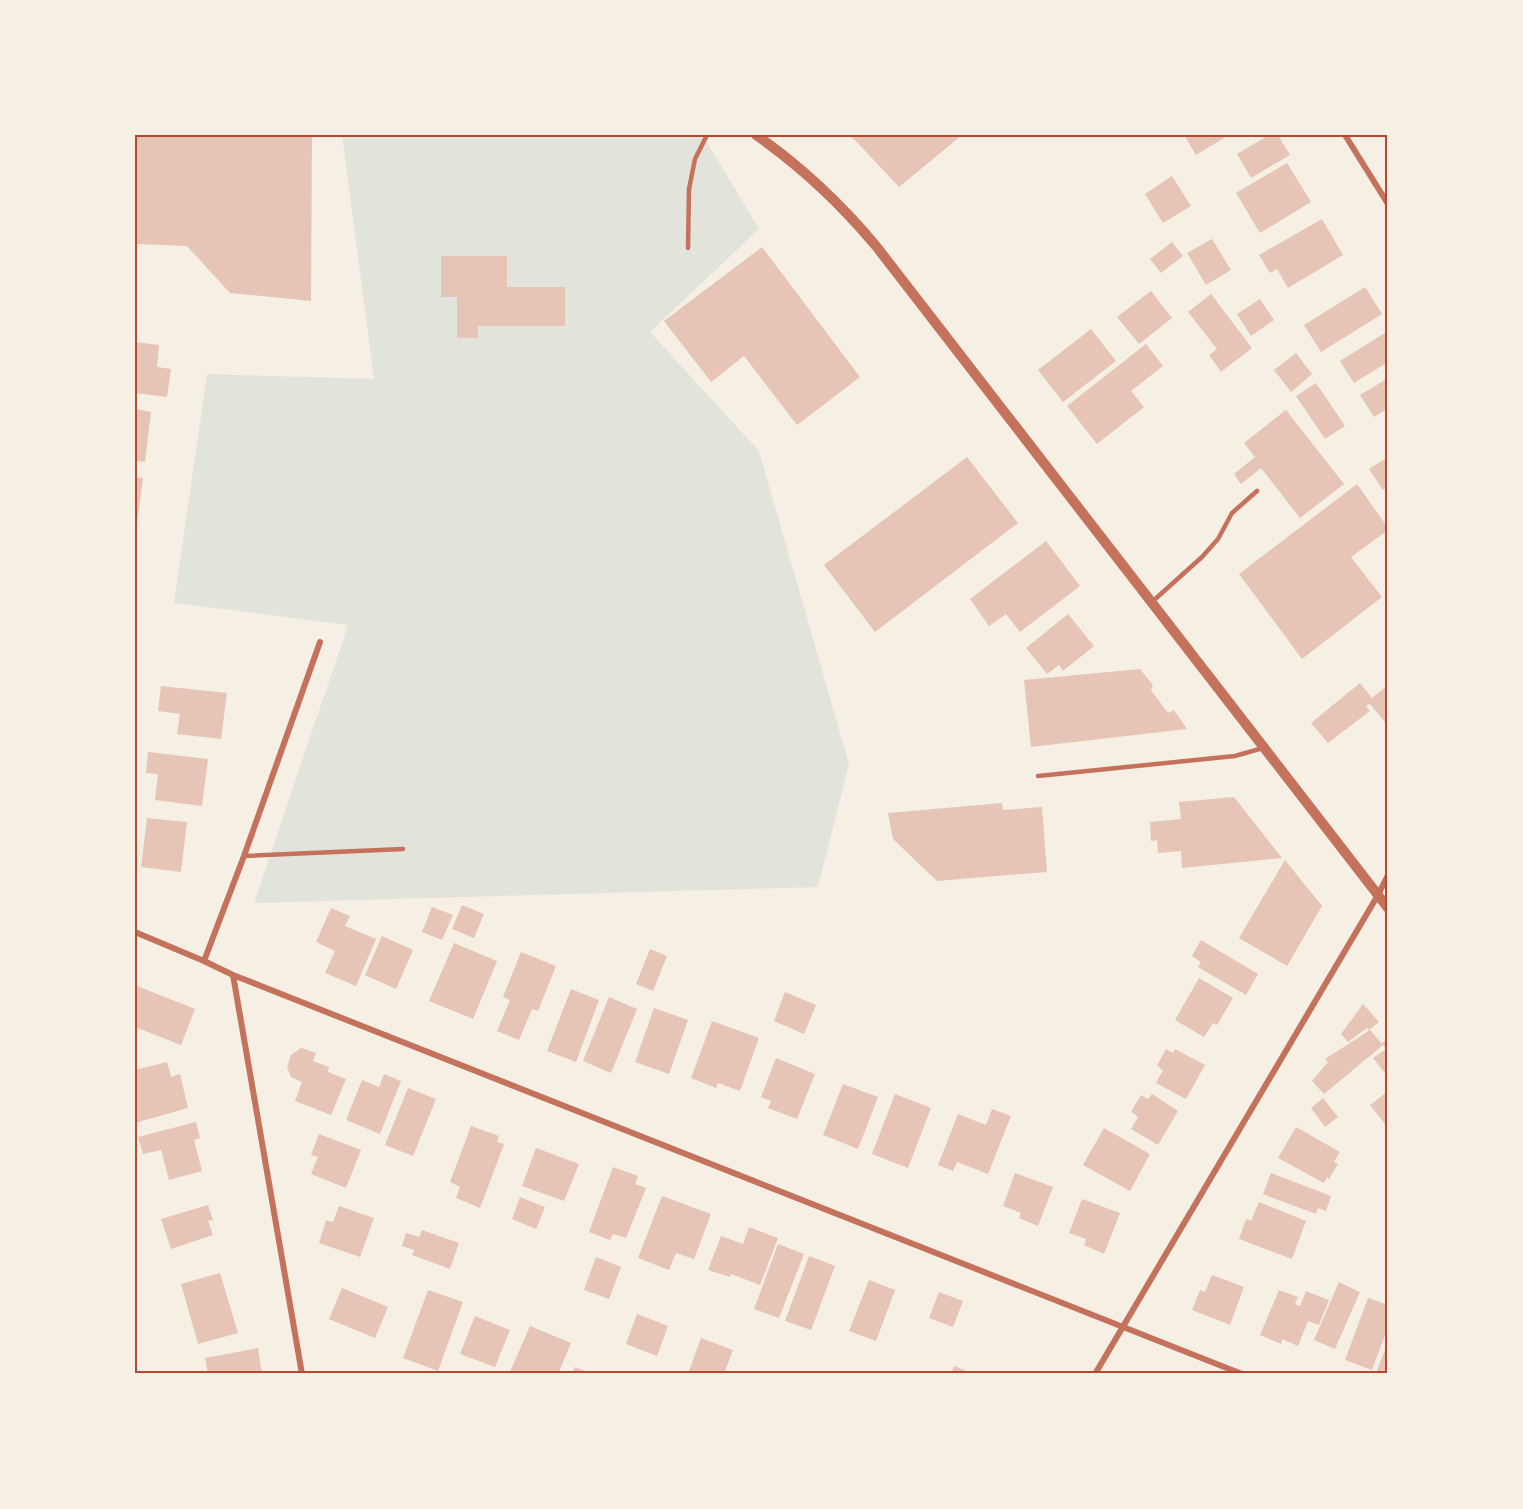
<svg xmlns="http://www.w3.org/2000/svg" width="1523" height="1509" viewBox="0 0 1523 1509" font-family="Signika,sans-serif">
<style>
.green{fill:#e2e4dc}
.building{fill:#e6c5b7}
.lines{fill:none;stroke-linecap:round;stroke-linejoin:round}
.service{stroke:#c5725c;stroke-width:4.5}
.minor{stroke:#c5725c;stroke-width:6}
.tertiary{stroke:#c5725c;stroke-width:10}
.neatline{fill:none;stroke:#b5482f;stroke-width:2}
</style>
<rect width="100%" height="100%" fill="#f6efe4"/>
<path class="green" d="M342,135H694L705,139L759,229L650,332L759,451L849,764L818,887L254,903L348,625L174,603L207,374L374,379Z"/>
<path class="building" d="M135,135H312L311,301L230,293L187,246L135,244Z
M848,135H962L899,187L856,141Z
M1184,135H1229L1196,155Z
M1269,135H1278L1290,155L1251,178L1237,154Z
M1287,163L1311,202L1260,233L1236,193Z
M1172,176L1191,206L1163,223L1145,194Z
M1322,219L1343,255L1288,288L1277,269L1270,273L1259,255Z
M1212,239L1231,270L1206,285L1187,253Z
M1172,242L1183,256L1161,273L1150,259Z
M762,247L860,377L797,425L744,356L711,382L664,321Z
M441,256H507V287H565V326H478V338H457V297H441Z
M1365,287L1382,314L1321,352L1304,325Z
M1151,291L1172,318L1139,344L1117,317Z
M1211,294L1252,348L1221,372L1209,355L1217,349L1188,312Z
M1260,299L1274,320L1251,336L1237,314Z
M1091,329L1116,361L1063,402L1038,370Z
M1388,331V362L1354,383L1340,361Z
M135,342L159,345L157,367L171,369L167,397L135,393Z
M1146,344L1163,366L1131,391L1144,407L1097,444L1067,406Z
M1296,353L1312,374L1291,392L1274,370Z
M1388,378V408L1374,417L1360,395Z
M1316,383L1345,426L1325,439L1296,396Z
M135,409L151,412L145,462L135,461Z
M1286,410L1344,484L1300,518L1261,468L1241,484L1234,474L1255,457L1244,443Z
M967,457L1018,523L875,632L824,565Z
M1388,457V487L1383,490L1369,469Z
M135,477L143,478L136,531H135Z
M1357,484L1388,528V530L1351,557L1382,597L1302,659L1239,574Z
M1046,541L1080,586L1020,632L1006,614L989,626L970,599Z
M1068,614L1094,646L1063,671L1059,665L1047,674L1026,648Z
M1140,669L1153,685L1151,690L1168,713L1174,710L1187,729L1031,747L1024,680Z
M1360,683L1372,698L1388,685V726L1370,704L1366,706L1370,711L1328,743L1311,723Z
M161,686L227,693L221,739L177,734L180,714L158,711Z
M148,752L208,759L202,806L155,800L158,774L146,773Z
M1234,797L1282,858L1182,868L1181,851L1158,853L1157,840L1151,841L1150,822L1181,819L1179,802Z
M1002,803L1003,810L1042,807L1047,872L937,881L893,839L888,813Z
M147,818L187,822L181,872L141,867Z
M1285,860L1322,906L1287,966L1239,938Z
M462,905L484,914L474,938L452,929Z
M432,907L453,915L442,940L422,932Z
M331,908L350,916L345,926L376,939L356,986L325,973L335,951L316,942Z
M382,936L413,950L396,989L365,975Z
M1201,940L1258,974L1246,995L1198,967L1201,962L1192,956Z
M454,943L497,961L473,1019L429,1001Z
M650,949L667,956L653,991L636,984Z
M521,952L556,966L538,1011L532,1009L519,1040L497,1031L510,1000L503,997Z
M1199,978L1233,998L1217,1025L1213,1023L1204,1037L1175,1020Z
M137,986L195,1009L181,1045L135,1027V990Z
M571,989L599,1000L576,1062L547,1051Z
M785,992L816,1005L804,1034L774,1021Z
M609,997L637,1009L611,1073L583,1061Z
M1363,1004L1379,1022L1369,1030L1367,1028L1348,1042L1341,1034Z
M654,1008L688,1020L669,1074L635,1062Z
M712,1021L759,1038L740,1091L718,1083L716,1088L691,1078Z
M1370,1030L1383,1045L1324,1094L1312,1081L1328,1062L1325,1059Z
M1388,1039V1077L1373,1058L1386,1049L1382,1043Z
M301,1048L316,1053L313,1061L329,1067L328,1072L346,1079L331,1115L295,1101L302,1082L291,1077L287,1067L291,1055Z
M1166,1049L1173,1053L1175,1049L1205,1065L1186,1099L1156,1083L1163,1070L1157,1066Z
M776,1058L815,1074L797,1119L768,1108L771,1101L761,1097Z
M167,1062L171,1077L180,1074L188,1108L135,1123V1070Z
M384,1074L401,1081L380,1134L346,1120L362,1080L379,1087Z
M843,1084L878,1097L858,1149L823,1135Z
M408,1088L436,1099L413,1156L385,1145Z
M1388,1091V1128L1370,1105Z
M895,1094L931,1108L908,1168L872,1154Z
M1152,1094L1178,1111L1158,1145L1131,1129L1138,1117L1131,1112L1141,1095L1148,1099Z
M1323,1098L1338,1117L1325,1127L1311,1108Z
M992,1109L1011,1116L988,1174L957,1162L953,1171L938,1165L958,1114L986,1125Z
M196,1122L200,1138L194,1140L202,1171L169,1180L161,1150L143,1154L138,1137Z
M471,1126L499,1136L497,1142L504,1144L480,1208L456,1198L460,1187L450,1182Z
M1296,1127L1340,1152L1334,1162L1338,1164L1329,1179L1327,1177L1324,1183L1278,1158Z
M1104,1128L1150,1154L1130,1191L1083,1165Z
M319,1134L361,1150L346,1188L311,1174L318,1157L311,1155Z
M536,1148L579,1164L564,1201L522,1186Z
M613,1167L638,1176L635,1184L646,1188L626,1238L613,1234L610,1240L589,1232Z
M1015,1173L1053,1187L1038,1226L1019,1218L1021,1213L1003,1206Z
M1271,1173L1331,1196L1326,1211L1318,1208L1316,1214L1263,1194Z
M662,1196L711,1214L694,1259L676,1253L669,1270L638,1258Z
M520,1197L545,1207L536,1229L512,1219Z
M1082,1199L1120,1213L1104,1254L1084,1245L1086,1239L1069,1233Z
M1259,1202L1306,1221L1292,1259L1239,1239L1246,1219L1251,1221Z
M208,1205L213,1220L208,1221L213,1235L171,1249L161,1219Z
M339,1206L374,1218L360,1257L319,1243L326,1220L333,1222Z
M749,1227L778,1238L760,1285L731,1274L730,1277L708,1270L721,1236L743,1244Z
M422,1230L459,1243L450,1269L412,1255L414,1250L402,1246L406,1233L419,1237Z
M778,1244L804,1254L779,1318L754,1309Z
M809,1256L835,1266L811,1330L785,1321Z
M596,1257L621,1267L609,1299L584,1290Z
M220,1273L238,1333L198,1344L181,1284Z
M1212,1275L1244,1287L1230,1325L1192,1310L1200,1290L1205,1292Z
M869,1280L895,1290L876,1341L849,1331Z
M1339,1282L1360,1292L1335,1349L1314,1340Z
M342,1288L388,1307L375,1338L329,1319Z
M428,1290L463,1302L438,1371L403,1358Z
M1279,1290L1298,1297L1295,1304L1300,1306L1306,1291L1329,1300L1319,1325L1308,1321L1298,1346L1282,1339L1281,1344L1260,1335Z
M939,1292L963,1301L953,1327L929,1318Z
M1368,1298L1388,1305V1327L1372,1370L1345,1360Z
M637,1314L668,1326L657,1356L626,1344Z
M475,1316L510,1330L495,1367L460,1354Z
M530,1326L571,1343L558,1374H509Z
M701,1338L733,1350L724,1374H698L689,1371Z
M1388,1342V1374H1379L1376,1373Z
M258,1348L262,1374H208L205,1358Z
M954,1366L975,1374H951Z
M575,1367L593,1374H572Z"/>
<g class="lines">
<path class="service" d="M688,248L689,189L695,159L707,135
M1153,601L1202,557L1218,539L1232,513L1257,491
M1038,776L1235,756L1263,748
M244,856L403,849"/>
<path class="minor" d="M1345,135L1388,204
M135,932L204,961L233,975L1242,1374
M204,961L244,856L320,642
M233,975L302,1374
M1095,1374L1378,895L1388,875"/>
<path class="tertiary" d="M756,135C802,167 840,203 876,246L1388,908"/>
</g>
<rect width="1523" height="1509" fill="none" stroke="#f6efe4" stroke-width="273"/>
<rect x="136" y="136" width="1250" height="1236" class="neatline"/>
</svg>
